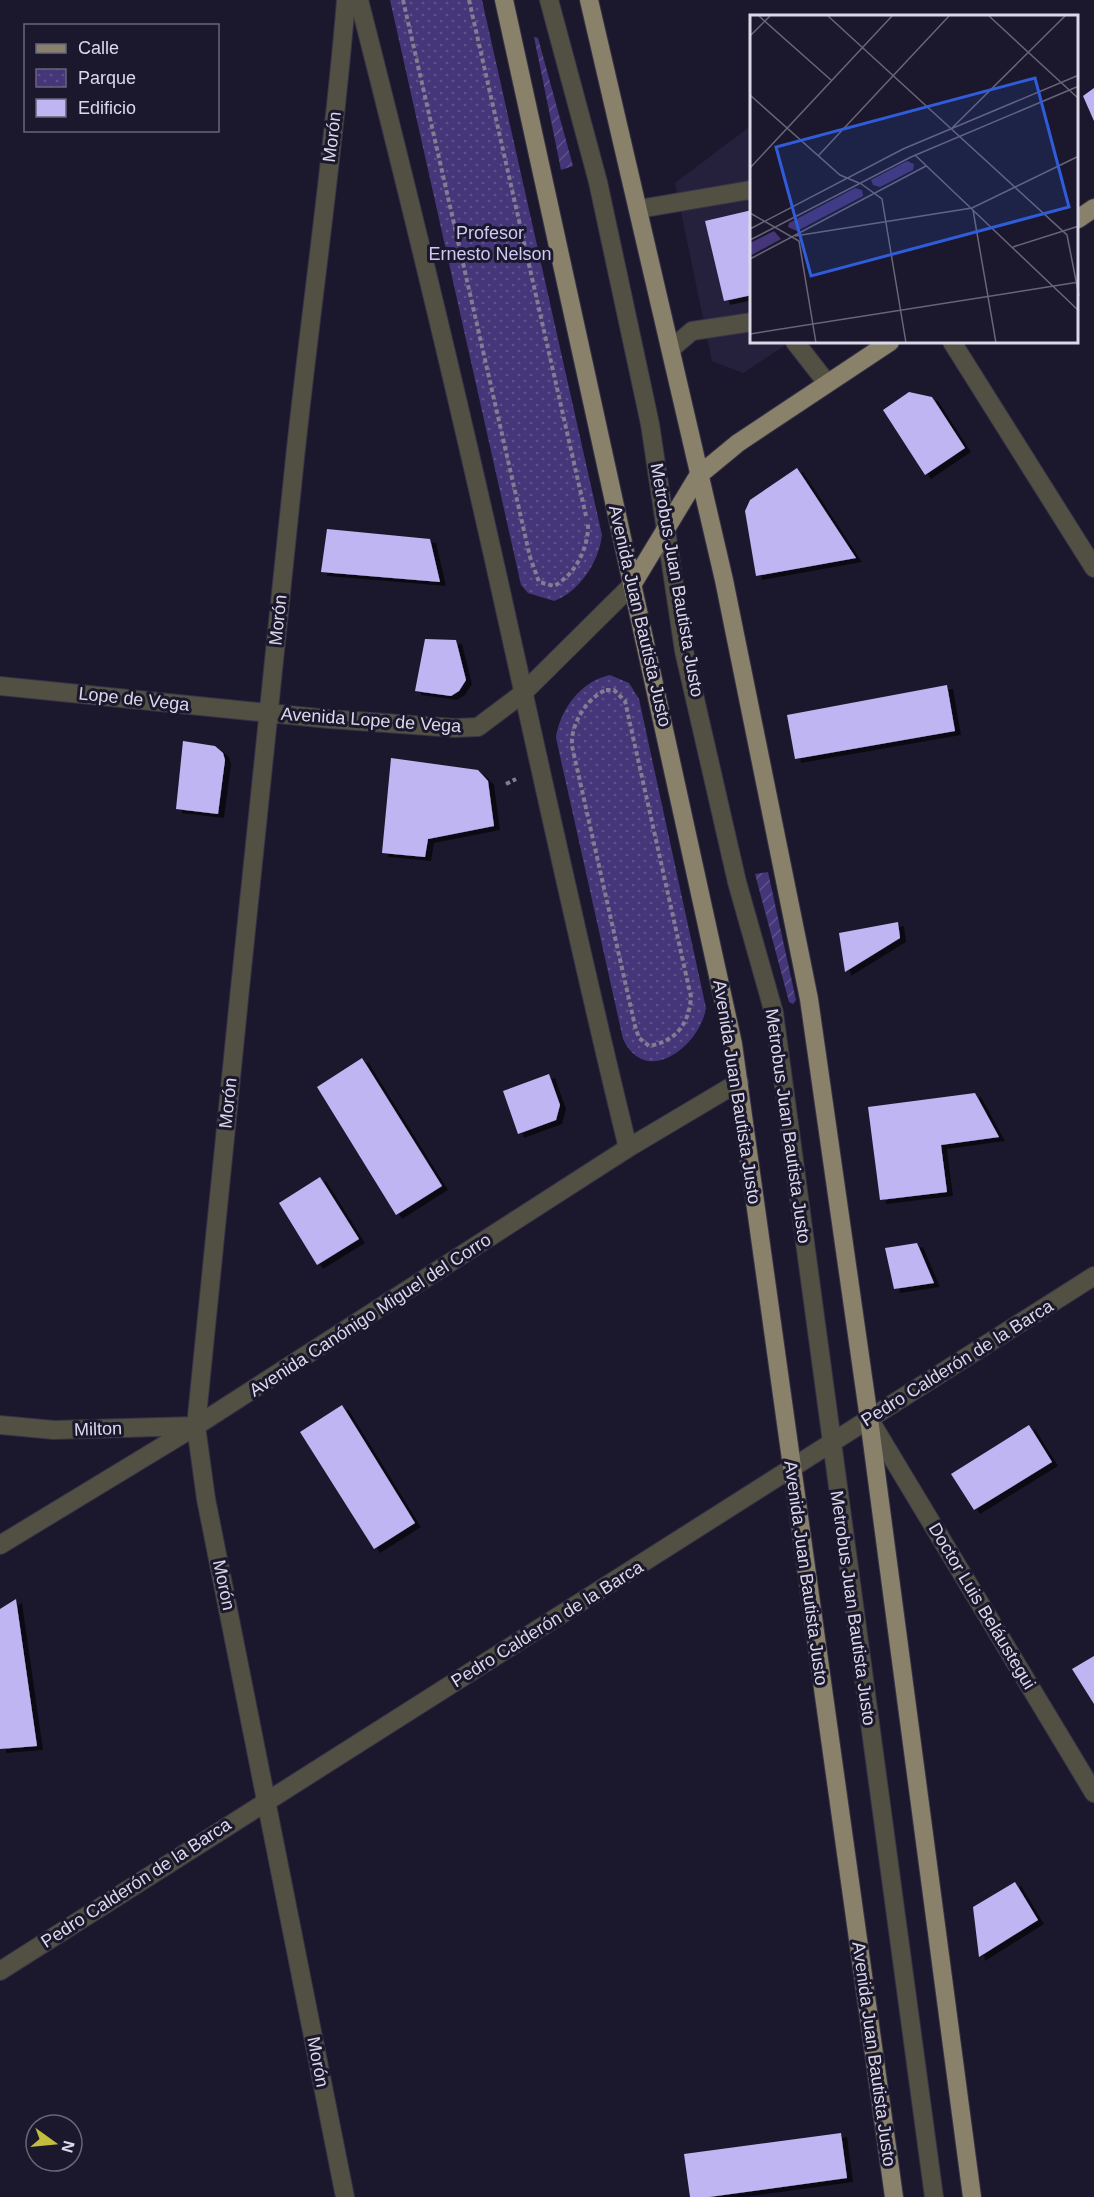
<svg xmlns="http://www.w3.org/2000/svg" width="1094" height="2197" viewBox="0 0 1094 2197" font-family="Helvetica,sans-serif">
<style>
.built{fill:#25213d}
.park{fill:url(#park-dots)}
.garden{fill:url(#garden-furrows)}
.building{fill:#bfb5f3;filter:url(#shadow)}
.lines{fill:none;stroke-linecap:round;stroke-linejoin:round}
.minor-casing{stroke:#363348;stroke-width:20}
.major-casing{stroke:#363348;stroke-width:20}
.path{stroke:#817e91;stroke-width:4;stroke-dasharray:4.5 3;stroke-linecap:butt}
.minor{stroke:#524f43;stroke-width:18}
.major{stroke:#898169;stroke-width:18}
.labels{text-anchor:middle;stroke-width:6;stroke-linejoin:round;paint-order:stroke}
.street-label{font-size:18px;fill:#dbd9e9;stroke:#1b182e}
.park-label{font-size:18px;fill:#cecaf2;stroke:#1b182e}
.inset-road{fill:none;stroke:#686579;stroke-width:1.5}
.view{fill:#305cda;fill-opacity:0.15;stroke:#305cda;stroke-width:3}
.inset-edge{fill:none;stroke:#dbd9e9;stroke-width:3}
</style>
<defs>
<pattern id="park-dots" width="8" height="8" patternUnits="userSpaceOnUse" patternTransform="scale(1.5)"><rect width="8" height="8" fill="#443678"/><path d="M2 2h.1M6 6h.1" fill="none" stroke="#5e528b" stroke-width="1.8" stroke-linecap="round"/></pattern>
<pattern id="garden-furrows" width="10" height="10" patternUnits="userSpaceOnUse" patternTransform="scale(1.5)"><rect width="10" height="10" fill="#443678"/><path d="M-1 1l2-2M0 10L10 0M9 11l2-2" fill="none" stroke="#5e528b"/></pattern>
<filter id="shadow"><feDropShadow dx="6" dy="4" stdDeviation="0" flood-color="#0009"/></filter>
</defs>
<rect width="100%" height="100%" fill="#1b182e"/>
<path class="built" d="M752,125V342H790L743,373L712,361L675,183Z"/>
<path class="park" d="M390,0H482L602,535C599,562 579,592 554,601L528,593L521,585Z
M610,675L629,683L639,699L706,1008C700,1046 646,1088 623,1039L556,738C560,709 581,681 610,675Z"/>
<path class="garden" d="M534,37L538,38L573,166L561,170Z
M768,872L796,1000L793,1004L789,1002L755,874Z"/>
<path class="building" d="M1094,88V121L1083,96Z
M752,210V295L724,301L705,221Z
M909,392L932,397L965,448L925,475L883,410Z
M797,468L856,558L756,576L745,511L750,500Z
M327,529L430,539L440,582L321,572Z
M425,639L456,640L466,680L459,691L451,696L415,691Z
M947,685L955,731L795,759L787,715Z
M183,741L215,746L223,753L225,760L218,814L176,809Z
M391,758L478,770L488,781L494,826L428,839L425,857L382,853Z
M898,922L900,938L845,972L839,933Z
M362,1058L442,1186L396,1215L317,1087Z
M549,1074L560,1105L556,1120L518,1134L503,1091Z
M975,1093L999,1137L941,1145L947,1192L880,1200L868,1107Z
M320,1177L359,1239L317,1265L279,1203Z
M917,1243L934,1283L894,1289L885,1248Z
M342,1405L415,1523L374,1549L300,1432Z
M1029,1425L1052,1462L974,1510L951,1474Z
M16,1599L37,1746L0,1749V1609Z
M1094,1656V1704L1072,1669Z
M1015,1882L1038,1920L979,1957L973,1907Z
M841,2133L847,2178L709,2197H690L684,2154Z"/>
<g class="lines">
<defs>
<path id="minor" d="M359,0C412,207 462,414 508,623C547,798 585,974 628,1148
M549,0L598,182L650,424L684,651L737,882L774,1013L934,2197
M639,209L750,190L752,192
M795,342L827,383
M952,342L1094,568
M671,349L692,331L752,322
M0,686L329,719L455,728L478,727L522,694L632,585
M869,1419L1094,1793
M0,1425L54,1430L194,1426
M0,1545L196,1426L628,1148L739,1082
M0,1971L1094,1276
M345,2197L206,1499L196,1426C228,1103 261,781 295,458C311,306 334,152 346,0"/>
<path id="major" d="M504,0L733,1044L894,2197
M589,0L724,580L809,999L869,1419L972,2197
M1078,219L1094,208
M632,585L698,476L738,443L890,342"/>
</defs>
<use href="#minor" class="minor-casing"/>
<use href="#major" class="major-casing"/>
<path class="path" d="M403,0L530,557L539,582L554,586C576,574 589,547 588,523
M469,0L586,516
M606,690H614L625,701L691,997C689,1023 677,1041 649,1046L639,1038L635,1026L572,746C570,726 586,698 606,690Z
M506,784L516,779"/>
<use href="#minor" class="minor"/>
<use href="#major" class="major"/>
</g>
<g class="labels">
<g class="street-label">
<text transform="translate(332 137) rotate(-83)" y="6">Morón</text>
<text transform="translate(677 580) rotate(80)" y="6">Metrobus Juan Bautista Justo</text>
<text transform="translate(640 616) rotate(77)" y="6">Avenida Juan Bautista Justo</text>
<text transform="translate(278 620) rotate(-84)" y="6">Morón</text>
<text transform="translate(134 699) rotate(6)" y="6">Lope de Vega</text>
<text transform="translate(371 720) rotate(4)" y="6">Avenida Lope de Vega</text>
<text transform="translate(737 1092) rotate(81)" y="6">Avenida Juan Bautista Justo</text>
<text transform="translate(228 1103) rotate(-84)" y="6">Morón</text>
<text transform="translate(788 1126) rotate(82)" y="6">Metrobus Juan Bautista Justo</text>
<text transform="translate(370 1315) rotate(-33)" y="6">Avenida Canónigo Miguel del Corro</text>
<text transform="translate(957 1363) rotate(-32)" y="6">Pedro Calderón de la Barca</text>
<text transform="translate(98 1429) rotate(-2)" y="6">Milton</text>
<text transform="translate(806 1573) rotate(82)" y="6">Avenida Juan Bautista Justo</text>
<text transform="translate(224 1585) rotate(78)" y="6">Morón</text>
<text transform="translate(982 1606) rotate(59)" y="6">Doctor Luis Beláustegui</text>
<text transform="translate(853 1608) rotate(82)" y="6">Metrobus Juan Bautista Justo</text>
<text transform="translate(547 1624) rotate(-32)" y="6">Pedro Calderón de la Barca</text>
<text transform="translate(136 1883) rotate(-33)" y="6">Pedro Calderón de la Barca</text>
<text transform="translate(874 2054) rotate(82)" y="6">Avenida Juan Bautista Justo</text>
<text transform="translate(318 2062) rotate(79)" y="6">Morón</text>
</g>
<g class="park-label">
<text x="490" y="239">Profesor<tspan x="490" dy="21">Ernesto Nelson</tspan></text>
</g>
</g>
<g transform="translate(750 15)">
<rect width="328" height="328" fill="#1b182e"/>
<path d="M157,146L164,149L163,155L130,172L123,170L121,165ZM105,173L112,175L113,181L47,216L38,212L39,208ZM24,216L31,224L0,241V228Z" fill="#443678"/>
<path class="inset-road" d="M9,1L81,65M78,1L317,220L329,281M239,1L329,84M0,21L20,1M0,80L90,160L109,168M202,113L315,1M165,140L329,296M68,141L199,1M0,153L142,1M110,168L132,184L156,328M223,195L246,328M0,198L49,226L66,328M0,214L153,134L329,60M45,221L222,193L329,141M0,225L161,142L329,71M263,232L329,211M0,244L176,151M0,319L329,267"/>
<path class="view" d="M285,63L319,192L61,261L26,132Z"/>
<rect width="328" height="328" class="inset-edge"/>
</g>
<rect x="24" y="24" width="195" height="108" fill="#1b182e" stroke="#686579" stroke-width="1.5"/>
<rect x="36" y="44" width="30" height="9" fill="#898169" stroke="#686579" stroke-width="1.5"/>
<text x="78" y="54" font-size="18" fill="#dbd9e9">Calle</text>
<rect x="36" y="69" width="30" height="18" fill="url(#park-dots)" stroke="#686579" stroke-width="1.5"/>
<text x="78" y="84" font-size="18" fill="#dbd9e9">Parque</text>
<rect x="36" y="99" width="30" height="18" fill="#bfb5f3" stroke="#686579" stroke-width="1.5"/>
<text x="78" y="114" font-size="18" fill="#dbd9e9">Edificio</text>
<g transform="translate(54 2143) rotate(105)"><circle r="28" fill="#1b182e" stroke="#686579" stroke-width="1.5"/>
<path d="M0-4.5L10 22L0 15L-10 22Z" fill="#c3bd3f"/>
<text y="-9" font-size="16" font-weight="bold" text-anchor="middle" fill="#dbd9e9">N</text>
</g>
</svg>
